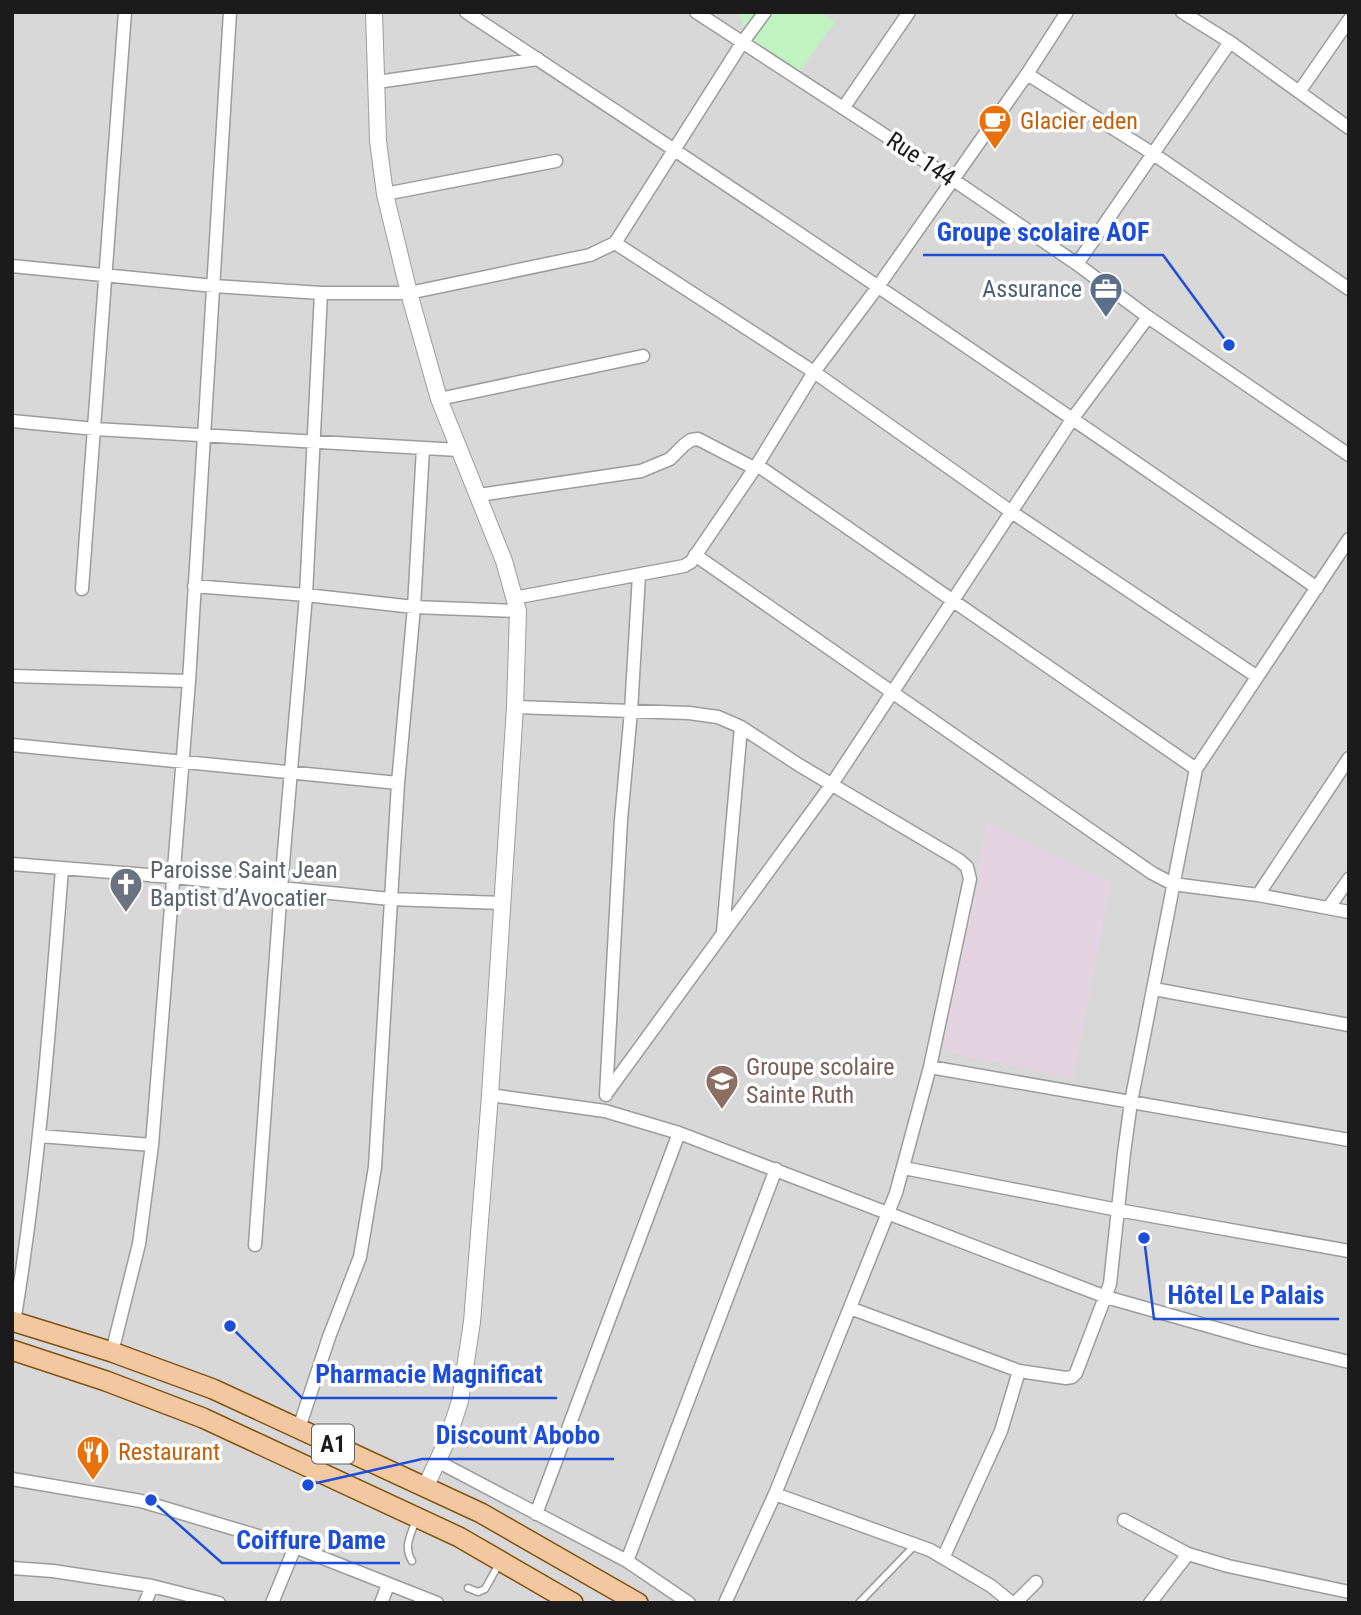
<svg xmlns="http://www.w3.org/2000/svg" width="1361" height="1615" viewBox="0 0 1361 1615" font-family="'Roboto Condensed',sans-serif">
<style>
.residential{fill:#d9d8d8}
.industrial{fill:#e4d4e2}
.park{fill:#c1f3c1}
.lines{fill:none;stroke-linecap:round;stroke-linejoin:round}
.service-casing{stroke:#9c9c9c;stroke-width:9}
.minor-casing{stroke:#9c9c9c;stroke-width:15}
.tertiary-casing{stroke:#9c9c9c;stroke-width:18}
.primary-casing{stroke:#83530e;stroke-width:22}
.service{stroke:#fff;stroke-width:6}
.minor{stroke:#fff;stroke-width:12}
.tertiary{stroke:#fff;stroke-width:16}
.primary{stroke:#f2c8a0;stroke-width:19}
.labels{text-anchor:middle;stroke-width:7;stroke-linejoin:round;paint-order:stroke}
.shield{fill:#fff;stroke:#5f5f5f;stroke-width:2}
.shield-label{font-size:23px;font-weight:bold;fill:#1b1b1b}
.food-label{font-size:24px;fill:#c56008;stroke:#fff;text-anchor:start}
.street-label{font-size:24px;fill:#1b1b1b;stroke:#fff}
.service-label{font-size:24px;fill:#4e5e75;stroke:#fff;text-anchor:end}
.worship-label{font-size:24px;fill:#5b616d;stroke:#fff;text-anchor:start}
.education-label{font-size:24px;fill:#785e54;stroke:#fff;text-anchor:start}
.leader{fill:none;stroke:#1d4ed8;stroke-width:2.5}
.callout-dot{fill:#1d4ed8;stroke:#fff;stroke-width:2.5}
.callout-label{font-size:26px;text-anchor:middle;font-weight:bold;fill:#1d4ed8;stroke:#fff;stroke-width:7;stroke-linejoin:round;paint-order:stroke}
</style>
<rect width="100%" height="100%" fill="#ebe7e1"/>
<path class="residential" d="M12,12H1349V1603H12Z"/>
<path class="industrial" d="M987,823L1111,882L1073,1078L941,1051Z"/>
<path class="park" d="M738,12H821L835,22L796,76L753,55Z"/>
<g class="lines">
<defs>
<path id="service" d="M412,1561C403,1547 411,1534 416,1520
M468,1588L478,1592L485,1589L499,1564
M859,1603L916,1544"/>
<path id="minor" d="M466,12C752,200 1036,392 1317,588
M696,12L952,179L1077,264L1148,317L1349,455
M1182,12L1230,42L1349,128
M1027,74L1152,153L1349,289
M377,82L538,59
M1299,92L1349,20
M844,107L909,12
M385,194L556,161
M615,243L814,372L1013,513L1256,676
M1077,264L1230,42
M12,266L214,286L321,293H409L590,255L615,243L742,43L765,12
M439,399L643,356
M12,421L95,429L459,450
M757,465L1196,769
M479,495L641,471L670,459L684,445L691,440L698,439L754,468
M695,555L1152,873L1173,884L1258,895L1349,912
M194,586L306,595L414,607L518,611
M82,589L125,12
M514,598L684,566L691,562L757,465L814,372L877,288L1027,74L1067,12
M12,676L189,681
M515,707L689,713L718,717L741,727L799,765L959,860L967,867L970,879L930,1067L896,1193L775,1494L725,1603
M12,745L398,783
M12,864L173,877L390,899L502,903
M1258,895L1349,758
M1329,907L1349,879
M723,932L741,727
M1154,989L1349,1025
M930,1067L1349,1140
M606,1094L832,784L1073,418L1148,317
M490,1095L605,1111L679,1133L1106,1297L1254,1339L1349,1362
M606,1095L621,820L631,711L639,575
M40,1136L152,1145
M904,1168L1118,1210L1349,1251
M255,1245L281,887L306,595L321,293
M850,1308L1019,1371L1066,1378L1072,1377L1076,1373L1110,1284L1124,1153L1131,1102L1196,769L1349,539
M14,1322C39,1172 50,1021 62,869
M112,1352L139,1244L152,1145L189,681L230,12
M299,1428L329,1337L360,1257L375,1167L398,783L414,607L423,448
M437,1461L627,1561L689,1603
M12,1479L141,1501L295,1547L437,1603
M775,1494L930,1550L991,1586L1012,1603
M536,1514L679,1133
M1124,1520L1188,1554L1228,1566L1349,1592
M944,1556L1001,1431L1019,1371
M627,1561L776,1169
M12,1568L53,1571L152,1586
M145,1603L152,1586L219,1603
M272,1603L295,1547
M381,1603L388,1585
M1015,1603L1036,1582
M1150,1603L1188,1554"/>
<path id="tertiary" d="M374,12L378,141L385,194L409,293L439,399L504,561L518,611L515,707L490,1095L472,1322L460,1401L448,1438L426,1486"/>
<path id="primary" d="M12,1321L112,1352L213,1389L481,1513L638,1603
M12,1350L106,1381L203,1418L459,1537L573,1603"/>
</defs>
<use href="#service" class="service-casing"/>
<use href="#minor" class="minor-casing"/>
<use href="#tertiary" class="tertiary-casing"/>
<use href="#primary" class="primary-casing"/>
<use href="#service" class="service"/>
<use href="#minor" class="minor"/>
<use href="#tertiary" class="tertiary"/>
<use href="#primary" class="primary"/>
</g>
<defs>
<symbol id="cafe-pin" viewBox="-11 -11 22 30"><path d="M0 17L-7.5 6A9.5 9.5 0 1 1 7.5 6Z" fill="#e8710a" stroke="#fff"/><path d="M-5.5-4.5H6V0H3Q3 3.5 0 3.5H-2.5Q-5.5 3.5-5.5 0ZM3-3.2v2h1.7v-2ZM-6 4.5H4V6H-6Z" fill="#fff"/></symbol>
<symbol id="office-pin" viewBox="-11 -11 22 30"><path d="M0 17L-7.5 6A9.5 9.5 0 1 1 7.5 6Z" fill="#5c6f8a" stroke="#fff"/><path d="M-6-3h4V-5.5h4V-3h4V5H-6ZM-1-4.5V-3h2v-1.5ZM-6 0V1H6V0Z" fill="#fff"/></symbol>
<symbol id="church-pin" viewBox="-11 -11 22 30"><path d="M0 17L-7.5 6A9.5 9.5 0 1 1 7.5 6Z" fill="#6b7280" stroke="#fff"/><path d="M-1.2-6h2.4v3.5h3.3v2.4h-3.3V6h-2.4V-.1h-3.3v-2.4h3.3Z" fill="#fff"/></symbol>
<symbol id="school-pin" viewBox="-11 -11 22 30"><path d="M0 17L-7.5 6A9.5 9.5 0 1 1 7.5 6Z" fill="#8d6e63" stroke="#fff"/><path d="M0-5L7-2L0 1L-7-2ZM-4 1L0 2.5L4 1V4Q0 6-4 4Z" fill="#fff"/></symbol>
<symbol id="restaurant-pin" viewBox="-11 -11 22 30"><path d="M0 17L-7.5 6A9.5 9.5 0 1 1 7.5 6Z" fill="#e8710a" stroke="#fff"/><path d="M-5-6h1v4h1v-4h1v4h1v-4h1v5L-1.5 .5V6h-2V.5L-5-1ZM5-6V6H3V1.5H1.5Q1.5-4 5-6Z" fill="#fff"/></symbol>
</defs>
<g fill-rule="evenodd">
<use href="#cafe-pin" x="976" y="102" width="38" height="52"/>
<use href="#office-pin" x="1087" y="270" width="38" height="52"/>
<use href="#church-pin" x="107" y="865" width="38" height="52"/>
<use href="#school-pin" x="703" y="1062" width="38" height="52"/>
<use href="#restaurant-pin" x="74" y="1433" width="38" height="52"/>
</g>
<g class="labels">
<rect class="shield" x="312" y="1424.5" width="42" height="39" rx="5"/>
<g class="shield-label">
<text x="333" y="1452">A1</text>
</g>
<g class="food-label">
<text x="1020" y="129">Glacier eden</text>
<text x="118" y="1460">Restaurant</text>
</g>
<g class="street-label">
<text transform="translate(921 159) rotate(34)" y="8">Rue 144</text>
</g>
<g class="service-label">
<text x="1082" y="297">Assurance</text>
</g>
<g class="worship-label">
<text x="150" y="878">Paroisse Saint Jean<tspan x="150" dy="28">Baptist d’Avocatier</tspan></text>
</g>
<g class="education-label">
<text x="746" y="1075">Groupe scolaire<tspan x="746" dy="28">Sainte Ruth</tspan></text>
</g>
</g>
<path class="leader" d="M1229 345L1163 255H923M1144 1238L1154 1319H1339M230 1326L302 1398H557M308 1485L422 1459H614M151 1500L222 1563H400"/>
<g class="callout-dot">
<circle cx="1229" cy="345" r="7"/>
<circle cx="1144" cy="1238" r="7"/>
<circle cx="230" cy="1326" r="7"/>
<circle cx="308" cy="1485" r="7"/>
<circle cx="151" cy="1500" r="7"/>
</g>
<g class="callout-label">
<text x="1043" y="241">Groupe scolaire AOF</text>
<text x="1246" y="1304">Hôtel Le Palais</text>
<text x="429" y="1383">Pharmacie Magnificat</text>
<text x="518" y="1444">Discount Abobo</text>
<text x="311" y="1549">Coiffure Dame</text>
</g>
<rect width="1361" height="1615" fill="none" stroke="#1b1b1b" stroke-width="28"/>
</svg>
